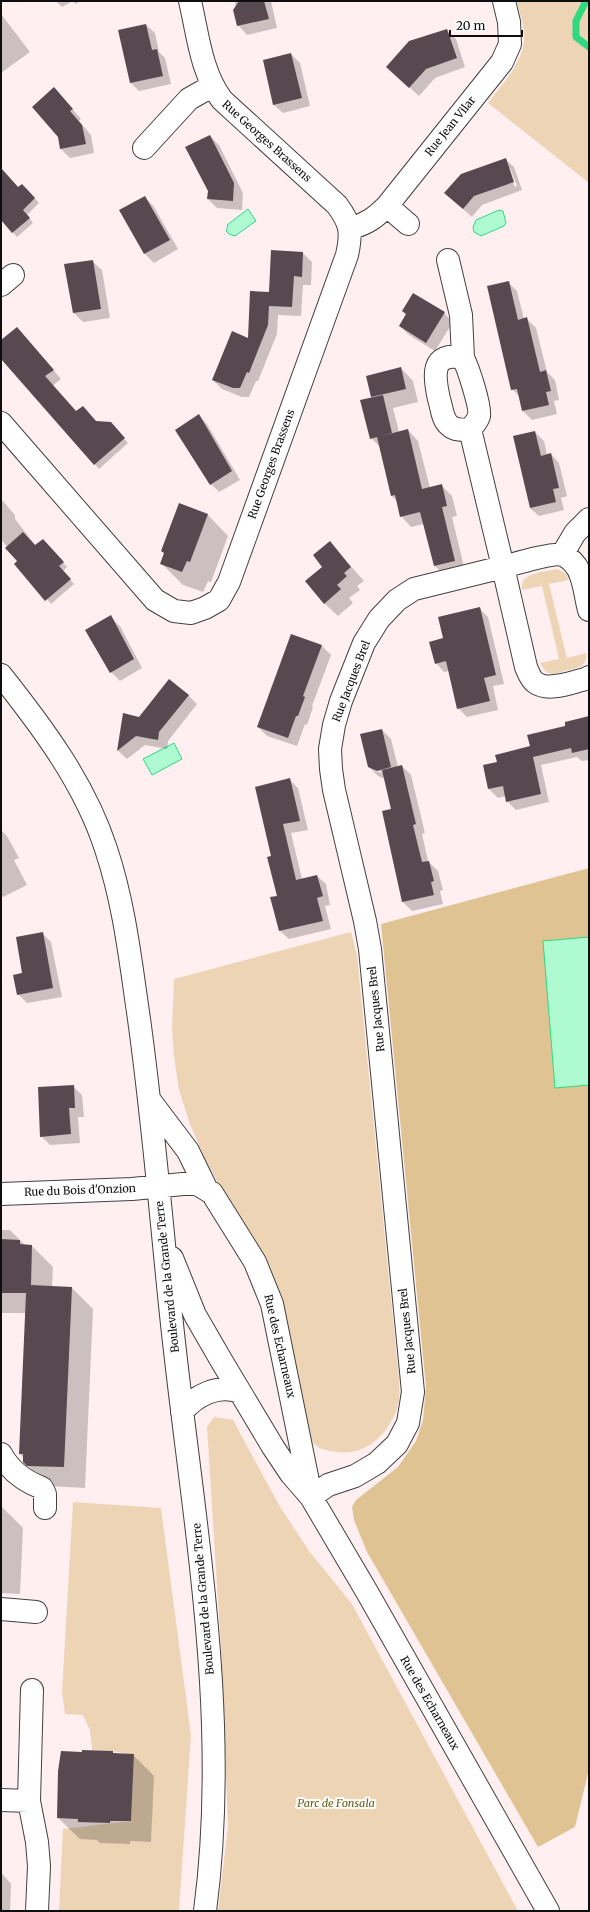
<svg xmlns="http://www.w3.org/2000/svg" width="590" height="1912" viewBox="0 0 590 1912" font-family="Merriweather,serif">
<style>
.green{fill:#edd4b5}
.forest{fill:#dfc393}
.water{fill:#affbd1;stroke:#30d880}
.shadow{fill:#0003;fill-rule:evenodd}
.lines{fill:none;stroke-linecap:round;stroke-linejoin:round}
.stream{stroke:#30d880;stroke-width:7}
.building{fill:#584951}
.minor-casing{stroke:#414141;stroke-width:24}
.minor{stroke:#fff;stroke-width:22}
.labels{text-anchor:middle;stroke-width:4;stroke-linejoin:round;paint-order:stroke}
.street-label{font-size:11px;fill:#0e0e0e;stroke:#fff}
.park-label{font-size:11px;font-style:italic;fill:#6b6019;stroke:#fff}
</style>
<rect width="100%" height="100%" fill="#ffeff1"/>
<path class="green" d="M517,1H589V183L488,103C500,87 518,68 523,47C527,33 520,15 517,1Z
M557,569L565,573L569,580L549,584L567,658L586,653C587,660 585,663 580,667L553,674L546,672L540,663L559,659L542,586L522,590C519,572 545,572 557,569Z
M351,932L357,955L399,1380C399,1386 400,1393 399,1399C395,1428 368,1457 337,1452C321,1450 316,1448 306,1435L255,1252L204,1157L190,1124L179,1090L174,1056L172,1029L174,979Z
M214,1417L233,1420L279,1505L309,1551L352,1604L518,1911H218L228,1826L221,1648L207,1427Z
M73,1502L161,1508L191,1735L179,1911H59L63,1829L131,1821L134,1755L113,1751L92,1750L90,1730L83,1715L65,1714L62,1692Z"/>
<path class="forest" d="M589,868V1769L575,1827L538,1847L367,1552L354,1520L352,1507L356,1500L398,1467L416,1441L423,1420L426,1387L381,924Z"/>
<path class="water" d="M248,209L256,221L235,236L229,234L226,231L228,226L227,225Z
M499,210L503,211L506,223L504,226L481,236L474,232L473,227L476,220Z
M174,743L182,759L152,775L143,759Z
M589,937V1085L555,1088L543,941Z"/>
<path class="shadow" d="M56,1H73L62,7Z
M73,1H81L76,4Z
M235,1H271L277,28L247,35L238,25Z
M1,14L30,52L1,73Z
M146,25L155,33L159,52L165,58L171,84L139,91L130,82Z
M447,30L456,39L465,67L435,78L419,96L397,76Z
M291,54L300,63L310,106L283,113L273,104Z
M63,98L81,119L79,121L91,135L94,153L70,158L61,149Z
M210,136L219,145L243,193L242,210L217,208L208,199Z
M505,159L514,167L522,190L482,205L472,217L454,201ZM508,168H510L517,186L515,187Z
M1,168L19,188L27,189L39,203L27,215L33,223L17,237L1,219Z
M145,197L154,207L178,249L154,263L145,254Z
M272,251L303,253L312,262L311,285H303L301,316L278,315L277,334L258,381H256L249,397H242L222,389L213,380L249,339L270,293Z
M92,261L102,270L110,318L83,322L74,313Z
M508,282L517,291L524,319H527L536,328L547,372L555,380L559,400L554,401L557,414L532,420L523,411L520,397L512,389Z
M444,313L453,322L435,351L409,335L400,326Z
M25,337L61,379L37,398L1,358V342Z
M401,368L413,381L418,402L393,408L399,432L408,430L418,441L430,488L441,485L452,496L457,516L452,517L465,571L445,576L435,566L424,524L411,527L401,516L397,501L391,495L380,447L371,438L372,398L367,376Z
M77,412L96,422L115,428L128,443L99,469L51,414Z
M199,416L207,424L240,480L219,492L211,484Z
M535,432L544,441L547,455L551,454L559,463L567,496L561,498L564,510L539,516L530,508Z
M1,499L15,515V519L36,546L47,544L67,567L63,571L74,584L51,604L1,539Z
M207,514L228,536L211,582L208,581L203,592L183,585L162,564Z
M330,543L364,581L357,586L360,590L349,598L353,603L338,616L324,603V567Z
M479,608L488,617L504,684L493,686L498,710L467,717L458,708L449,671L444,672L436,663L445,639Z
M110,617L120,626L142,668L120,681L111,672Z
M322,646L331,655L312,706L313,707L307,725L305,724L297,746L267,736L258,727Z
M188,695L197,704L168,741L167,749L145,745L127,759L118,751L124,715L140,718Z
M589,717V760L582,761L577,757L541,765L549,802L516,810L507,801L506,796L498,798L489,789L484,766L498,762Z
M382,730L391,739L398,767L402,766L411,775L425,833L422,834L428,861L438,871L443,890L440,891L443,904L412,911L403,902L383,812L392,809L385,779L378,776L369,767ZM375,769L382,772V773L375,771Z
M289,779L298,788L308,830L291,833L302,879L317,876L326,884L330,905L325,906L331,929L289,939L280,931L273,857Z
M1,830L7,836L19,858L14,860L27,885L3,897L1,895Z
M42,933L51,942L62,997L27,1003L18,994L23,974Z
M73,1086L82,1095L84,1117H78L80,1143L50,1145L41,1136Z
M1,1230H10L25,1245L32,1246L53,1267L52,1287L72,1288L93,1309L85,1488L49,1486L24,1462V1458L20,1454L26,1313H1Z
M1,1506L23,1528L20,1594L1,1593Z
M133,1755L154,1776L151,1842L130,1841V1844L100,1843L97,1840L80,1839L58,1818Z
M1,1872L11,1884L10,1911H1Z"/>
<g class="lines">
<path class="stream" d="M586,1L576,21V37L589,47"/>
</g>
<path class="building" d="M239,1H264L269,19L237,26L233,10Z
M146,24L152,50L157,49L163,76L130,83L118,30Z
M447,29L457,58L426,69L409,88L386,67L409,41Z
M291,53L302,98L273,105L263,60Z
M54,87L73,109L70,111L82,125L86,144L60,149L58,137L32,107Z
M210,135L234,183L233,201L207,199L208,191L185,147Z
M506,158L514,182L474,196L463,209L444,193L461,174Z
M1,168L18,187L22,184L35,198L23,210L30,218L12,233L1,220Z
M145,196L170,240L144,254L119,210Z
M271,250L303,252L302,277L294,276L292,307L269,306L268,325L249,373L247,372L240,388H233L212,380L232,331L248,338L250,291L269,292Z
M93,260L101,309L73,313L64,264Z
M509,281L518,320L527,317L540,372L546,370L551,391L546,392L549,405L522,411L517,389L511,390L487,286Z
M413,293L445,312L426,343L399,326L406,314L402,311Z
M17,327L54,370L45,376L76,411L83,406L96,421L111,422L125,438L94,465L1,359V340Z
M401,367L406,389L371,397L366,376Z
M383,395L392,433L378,437L408,429L422,489L442,484L447,506L442,507L455,561L434,566L420,512L400,517L395,495L391,496L377,437L370,439L360,400Z
M199,414L232,471L210,485L175,430Z
M535,431L541,456L551,453L559,488L553,489L556,502L530,508L513,436Z
M179,503L208,514L190,562L187,561L182,572L160,564L164,553L161,551Z
M23,532L35,545L43,539L64,562L59,566L71,579L45,601L14,564L17,561L5,548Z
M330,541L351,567L344,573L347,576L337,585L341,589L324,604L305,581L322,567L313,555Z
M480,607L496,675L484,678L490,701L457,709L446,661L435,664L429,642L443,638L438,617Z
M111,615L134,659L110,673L85,630Z
M291,634L322,645L303,696L305,697L298,716H296L288,738L257,727Z
M169,679L189,695L159,732L158,740L136,736L117,751L123,713L139,717Z
M589,716V749L572,753L571,748L533,757L541,794L506,802L503,786L488,789L483,765L497,762L495,755L530,746L527,735L565,726V722Z
M382,729L391,767L377,771L368,767L360,734Z
M402,765L416,824L413,825L422,862L429,861L434,881L431,882L434,895L402,902L382,811L391,809L382,770Z
M290,778L300,821L283,824L296,880L317,875L323,896L317,898L323,921L279,931L270,897L277,896L267,857L271,856L255,787Z
M43,932L53,988L17,995L13,975L22,973L16,937Z
M74,1085L75,1108H69L71,1134L40,1137L38,1087Z
M1,1239L20,1240V1244L32,1245L31,1285L72,1287L64,1467L27,1466L23,1462V1454H19L26,1293H1Z
M82,1750L113,1751V1753L134,1754L131,1821H110V1823L78,1822V1819L57,1818L58,1771L61,1751L82,1752Z"/>
<g class="lines">
<defs>
<path id="minor" d="M144,148L189,99L212,86
M387,206L408,224
M351,228C367,224 376,217 387,206L502,62L510,44L509,22L504,1
M448,260L461,315L463,358
M1,285L13,275
M1,423L155,600L174,611L191,613L205,608L219,600L229,582L347,255C352,232 351,224 337,205L222,100C201,72 198,35 190,1
M562,555L575,533L589,519
M589,610C586,599 585,587 581,576C578,567 572,559 563,555C554,552 514,564 503,567L526,667C528,672 531,680 536,683C549,692 572,682 586,679L589,677
M1,675C43,728 85,784 106,849C124,903 130,957 138,1012C152,1110 160,1207 170,1305C190,1506 232,1708 205,1911
M151,1102L188,1151L206,1188
M1,1194L132,1189L183,1184H197L212,1193L255,1262L272,1304L311,1496
M172,1258L195,1315L221,1360L273,1447L291,1474L311,1497L367,1592L548,1911
M182,1412C196,1395 218,1384 240,1392
M1,1454C10,1471 24,1481 42,1488L45,1494V1508
M311,1497L328,1485L355,1476L377,1463L397,1444L408,1423L413,1392L370,949L365,921L334,790L331,769L330,749L334,725L341,701L364,643L379,619L397,600L414,589L503,567L470,429C474,425 477,422 479,416C481,407 468,367 463,358C430,351 434,377 439,399C442,408 442,419 449,425C455,431 463,430 470,429
M1,1609L36,1612
M32,1690L29,1801L37,1842L39,1866L37,1911
M1,1800L29,1801"/>
</defs>
<use href="#minor" class="minor-casing"/>
<use href="#minor" class="minor"/>
</g>
<g class="labels">
<g class="street-label">
<text transform="translate(450 126) rotate(-51)" y="4">Rue Jean Vilar</text>
<text transform="translate(267 141) rotate(42)" y="4">Rue Georges Brassens</text>
<text transform="translate(271 464) rotate(-70)" y="4">Rue Georges Brassens</text>
<text transform="translate(351 681) rotate(-69)" y="4">Rue Jacques Brel</text>
<text transform="translate(376 1009) rotate(-96)" y="4">Rue Jacques Brel</text>
<text transform="translate(80 1190) rotate(-2)" y="4">Rue du Bois d'Onzion</text>
<text transform="translate(167 1277) rotate(-96)" y="4">Boulevard de la Grande Terre</text>
<text transform="translate(407 1331) rotate(-96)" y="4">Rue Jacques Brel</text>
<text transform="translate(280 1346) rotate(77)" y="4">Rue des Echarneaux</text>
<text transform="translate(203 1599) rotate(-95)" y="4">Boulevard de la Grande Terre</text>
<text transform="translate(430 1703) rotate(60)" y="4">Rue des Echarneaux</text>
</g>
<g class="park-label">
<text x="336" y="1807">Parc de Fonsala</text>
</g>
</g>
<rect width="590" height="1912" fill="none" stroke="#0e0e0e" stroke-width="4"/>
<path d="M450 30v6h72v-6" fill="none" stroke="#0e0e0e" stroke-width="2"/>
<text x="456" y="30" font-size="12" fill="#0e0e0e" stroke="#ffffff" stroke-width="3" paint-order="stroke">20 m</text>
</svg>
